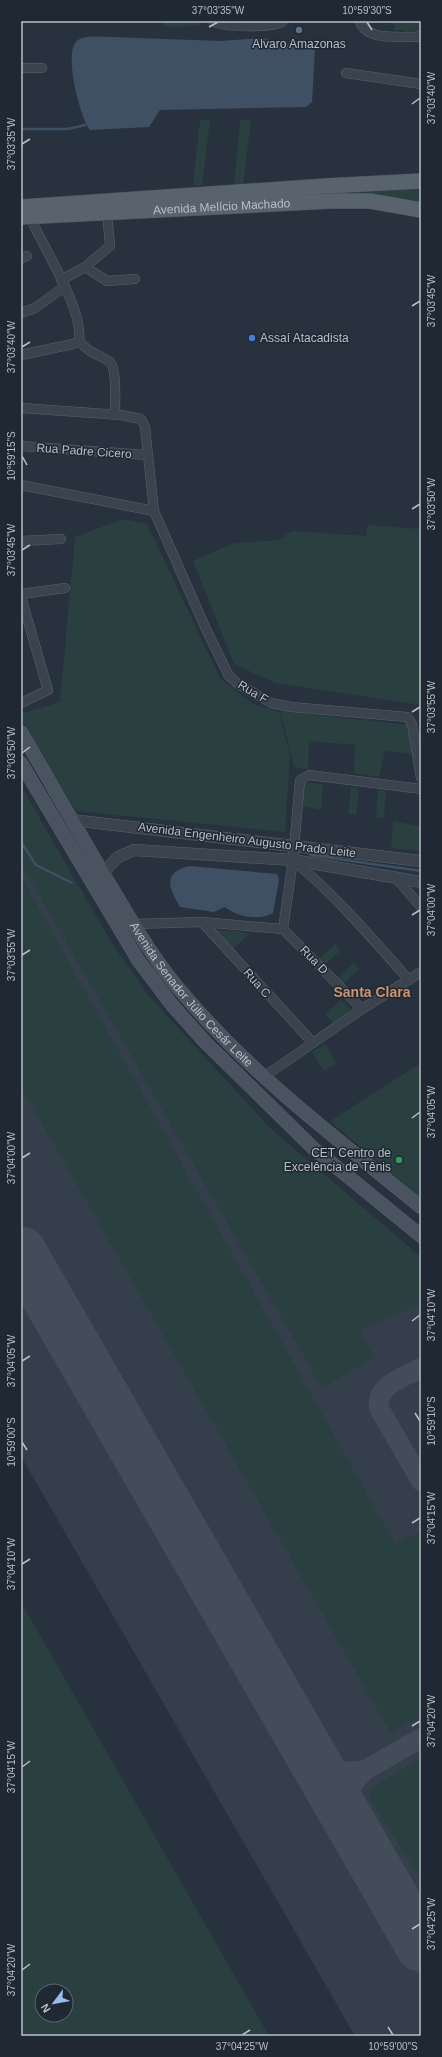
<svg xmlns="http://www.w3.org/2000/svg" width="442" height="2057" viewBox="0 0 442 2057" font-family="Helvetica,sans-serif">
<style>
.airport{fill:#353f4b}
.green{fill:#2a3f40;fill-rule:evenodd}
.water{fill:#3f5065}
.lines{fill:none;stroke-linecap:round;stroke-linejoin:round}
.stream{stroke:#3f5065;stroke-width:2.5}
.taxiway{stroke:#424d59;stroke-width:20}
.runway{stroke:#424d59;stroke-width:51}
.minor-casing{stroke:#59626b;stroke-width:10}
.tertiary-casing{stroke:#59626b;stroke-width:12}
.secondary-casing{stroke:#59626b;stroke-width:14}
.primary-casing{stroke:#454d57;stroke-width:16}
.minor{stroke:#3b444e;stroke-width:9}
.tertiary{stroke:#3b444e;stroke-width:11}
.secondary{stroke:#4a5360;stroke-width:13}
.primary{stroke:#59636e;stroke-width:15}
.ticks{fill:none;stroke:#b8bfc8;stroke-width:1.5}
.service-dot{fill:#5c6f8a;stroke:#202933;stroke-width:1.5}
.shop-dot{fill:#3f7fe0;stroke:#202933;stroke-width:1.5}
.leisure-dot{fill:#2e9e5b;stroke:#202933;stroke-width:1.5}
.labels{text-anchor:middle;stroke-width:3;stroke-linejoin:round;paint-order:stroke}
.poi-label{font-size:12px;fill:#b8bfc8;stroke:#202933}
.street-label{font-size:12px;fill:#b8bfc8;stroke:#202933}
.quarter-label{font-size:14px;font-weight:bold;fill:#cc946f;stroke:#202933}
.neatline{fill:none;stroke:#b8bfc8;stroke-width:1.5}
.ticks-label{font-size:10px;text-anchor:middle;fill:#b8bfc8}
</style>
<rect width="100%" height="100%" fill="#27323e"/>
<path class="airport" d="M21,823L303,1316L421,1305V2036H355L21,1456Z"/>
<path class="green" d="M164,21H199L201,26L164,27Z
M394,21H421L420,31L394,30Z
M200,120H210L202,185L193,186Z
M240,120H251L243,185L234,186Z
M421,186V202L346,195V189Z
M123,519L147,524L220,678L253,704L279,712L290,756L285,832L76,811L21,718V714L60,702L75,537Z
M368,525L421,529V705L275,683L234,664L193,561L234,543L280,540L291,531L366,536Z
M280,711L408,725L412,754L385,751L379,777L354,773L355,745L309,741L308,769L294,767Z
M304,782L323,784L321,810L301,806Z
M21,786L113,945L149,996L270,1128L421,1257V1304L359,1330L374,1357L322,1388L21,863Z
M351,787L359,788L356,815L348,814Z
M378,790L386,791L384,818L376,817Z
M393,821L420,826L421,851L391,848Z
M21,877L395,1544L421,1531V1716L391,1733L21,1087Z
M215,930L238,931L249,934L233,949Z
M335,944L341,950L325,965L319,959Z
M354,963L359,969L343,984L338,978Z
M341,1000L351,1010L333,1023L325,1014Z
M325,1044L337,1063L324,1071L312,1052Z
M421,1063V1198L330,1121Z
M21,1602L269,2036H21ZM42,1991H66V2015H42Z
M421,1758V1879L370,1799L372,1788Z"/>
<path class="water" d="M112,37L220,41L263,38L315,50L312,102L306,107L160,110L149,127L90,130C80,118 64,55 76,42C82,34 102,37 112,37Z
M189,866L277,874L279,880L273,913C259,921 237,917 225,907L214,912L180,907C169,888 162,873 189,866Z"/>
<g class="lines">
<path class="stream" d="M21,129H68L85,125
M21,842L36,865L72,883
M310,855L421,871"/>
<path class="taxiway" d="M421,1368C405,1377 375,1385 379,1408L421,1481
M307,1746C325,1765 338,1776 365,1770
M331,1790L421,1738
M349,1821C346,1803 347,1787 361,1775"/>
<path class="runway" d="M21,1252L421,1946"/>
<defs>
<path id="minor" d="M213,21C223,28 274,28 283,21
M360,21C365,41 399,36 416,37L421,36
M21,68H42
M346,73L421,84
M30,217C43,247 84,310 79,341C91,355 98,353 110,362C117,369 115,404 115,414
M21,258L27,256
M85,267L107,281L135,279
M61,280L85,267L110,246L107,212
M21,313L35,308L64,287
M21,355L73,344L79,341
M21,408L121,415L141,419L145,427L154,511L205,627L229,676L238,684L271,703L291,707L407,717L412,724L421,778
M21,446L147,455
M21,485L154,511
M21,541L61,539
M21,594L65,588
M21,597L48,690L21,703
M293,860C336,896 372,938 409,980
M397,879L421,907
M202,922L313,1043
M134,924L202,922L283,929
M283,929L293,860L300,780L309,775L421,789
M283,929L362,1009
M265,1076L362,1009L421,972"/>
<path id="tertiary" d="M72,820L421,861
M103,873L118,857L134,850L293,860L421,882"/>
<g id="secondary">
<path id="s1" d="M21,732C52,785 82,838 113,890C135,927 157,965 186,997C253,1076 341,1142 421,1207"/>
<path d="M21,763L138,960L172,1005L205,1042L313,1148L421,1236"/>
</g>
<g id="primary">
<path d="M21,207L325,186L421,181"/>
<path id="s2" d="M21,217L331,201H370L421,210"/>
</g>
</defs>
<use href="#minor" class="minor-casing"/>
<use href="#tertiary" class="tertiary-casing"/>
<use href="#secondary" class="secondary-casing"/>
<use href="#primary" class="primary-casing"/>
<use href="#minor" class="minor"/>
<use href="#tertiary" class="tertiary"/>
<use href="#secondary" class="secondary"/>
<use href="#primary" class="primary"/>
</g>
<path class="ticks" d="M367,22L372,30M209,27L218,22M412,104L420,98M22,144L30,139M412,306L420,301M22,347L30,342M22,456L27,465M412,509L420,504M22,550L30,545M412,712L420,707M22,753L30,747M412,915L420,910M22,955L30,950M412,1118L420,1112M22,1158L30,1153M412,1321L420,1315M22,1361L30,1356M415,1413L420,1421M22,1442L27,1450M412,1523L420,1518M22,1564L30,1559M412,1726L420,1721M22,1767L30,1761M412,1929L420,1924M22,1970L30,1964M388,2027L393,2035M242,2035L250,2030"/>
<circle class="service-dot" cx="299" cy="30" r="4"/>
<circle class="shop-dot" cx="252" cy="338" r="4"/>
<circle class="leisure-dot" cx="399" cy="1160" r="4"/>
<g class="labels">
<g class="poi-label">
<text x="299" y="48">Alvaro Amazonas</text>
<text x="260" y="342" text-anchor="start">Assaí Atacadista</text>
<text x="391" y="1157" text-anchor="end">CET Centro de<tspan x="391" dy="14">Excelência de Tênis</tspan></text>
</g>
<g class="street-label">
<text dy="4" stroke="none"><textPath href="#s2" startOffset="201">Avenida Melício Machado</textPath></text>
<text transform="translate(84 451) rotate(4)" y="4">Rua Padre Cicero</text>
<text transform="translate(253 692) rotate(31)" y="4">Rua F</text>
<text transform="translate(247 840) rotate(7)" y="4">Avenida Engenheiro Augusto Prado Leite</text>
<text transform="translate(314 960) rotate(46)" y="4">Rua D</text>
<text transform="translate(257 983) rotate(48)" y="4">Rua C</text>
<text dy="4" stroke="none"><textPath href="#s1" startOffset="314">Avenida Senador Júlio Cesár Leite</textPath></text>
</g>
<g class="quarter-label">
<text x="372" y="997">Santa Clara</text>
</g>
</g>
<rect width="442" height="2057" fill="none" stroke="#202933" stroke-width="44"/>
<g transform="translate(54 2003) rotate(238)"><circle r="19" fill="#202933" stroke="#5d656f"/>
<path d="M0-3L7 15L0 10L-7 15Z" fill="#96bcef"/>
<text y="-6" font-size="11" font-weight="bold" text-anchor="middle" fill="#b8bfc8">N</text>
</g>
<rect x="22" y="22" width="398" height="2013" class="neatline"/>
<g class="ticks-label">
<text x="218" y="14">37°03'35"W</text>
<text x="367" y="14">10°59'30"S</text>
<text transform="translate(431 98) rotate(-90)" y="4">37°03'40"W</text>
<text transform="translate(11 144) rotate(-90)" y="4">37°03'35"W</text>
<text transform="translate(431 301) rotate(-90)" y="4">37°03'45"W</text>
<text transform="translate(11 347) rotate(-90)" y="4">37°03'40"W</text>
<text transform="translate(11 456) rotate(-90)" y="4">10°59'15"S</text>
<text transform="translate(431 504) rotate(-90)" y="4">37°03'50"W</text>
<text transform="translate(11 550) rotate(-90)" y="4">37°03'45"W</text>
<text transform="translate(431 707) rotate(-90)" y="4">37°03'55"W</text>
<text transform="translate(11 753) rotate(-90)" y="4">37°03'50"W</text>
<text transform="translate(431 910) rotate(-90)" y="4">37°04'00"W</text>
<text transform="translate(11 955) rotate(-90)" y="4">37°03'55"W</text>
<text transform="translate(431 1112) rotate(-90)" y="4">37°04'05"W</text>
<text transform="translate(11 1158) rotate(-90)" y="4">37°04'00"W</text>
<text transform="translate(431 1315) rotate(-90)" y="4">37°04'10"W</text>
<text transform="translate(11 1361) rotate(-90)" y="4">37°04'05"W</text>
<text transform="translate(431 1421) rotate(-90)" y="4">10°59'10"S</text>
<text transform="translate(11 1442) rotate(-90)" y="4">10°59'00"S</text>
<text transform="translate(431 1518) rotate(-90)" y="4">37°04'15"W</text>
<text transform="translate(11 1564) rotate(-90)" y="4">37°04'10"W</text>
<text transform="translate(431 1721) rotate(-90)" y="4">37°04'20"W</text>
<text transform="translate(11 1767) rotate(-90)" y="4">37°04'15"W</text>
<text transform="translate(431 1924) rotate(-90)" y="4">37°04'25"W</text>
<text transform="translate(11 1970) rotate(-90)" y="4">37°04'20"W</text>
<text x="242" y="2050">37°04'25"W</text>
<text x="393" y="2050">10°59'00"S</text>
</g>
</svg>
